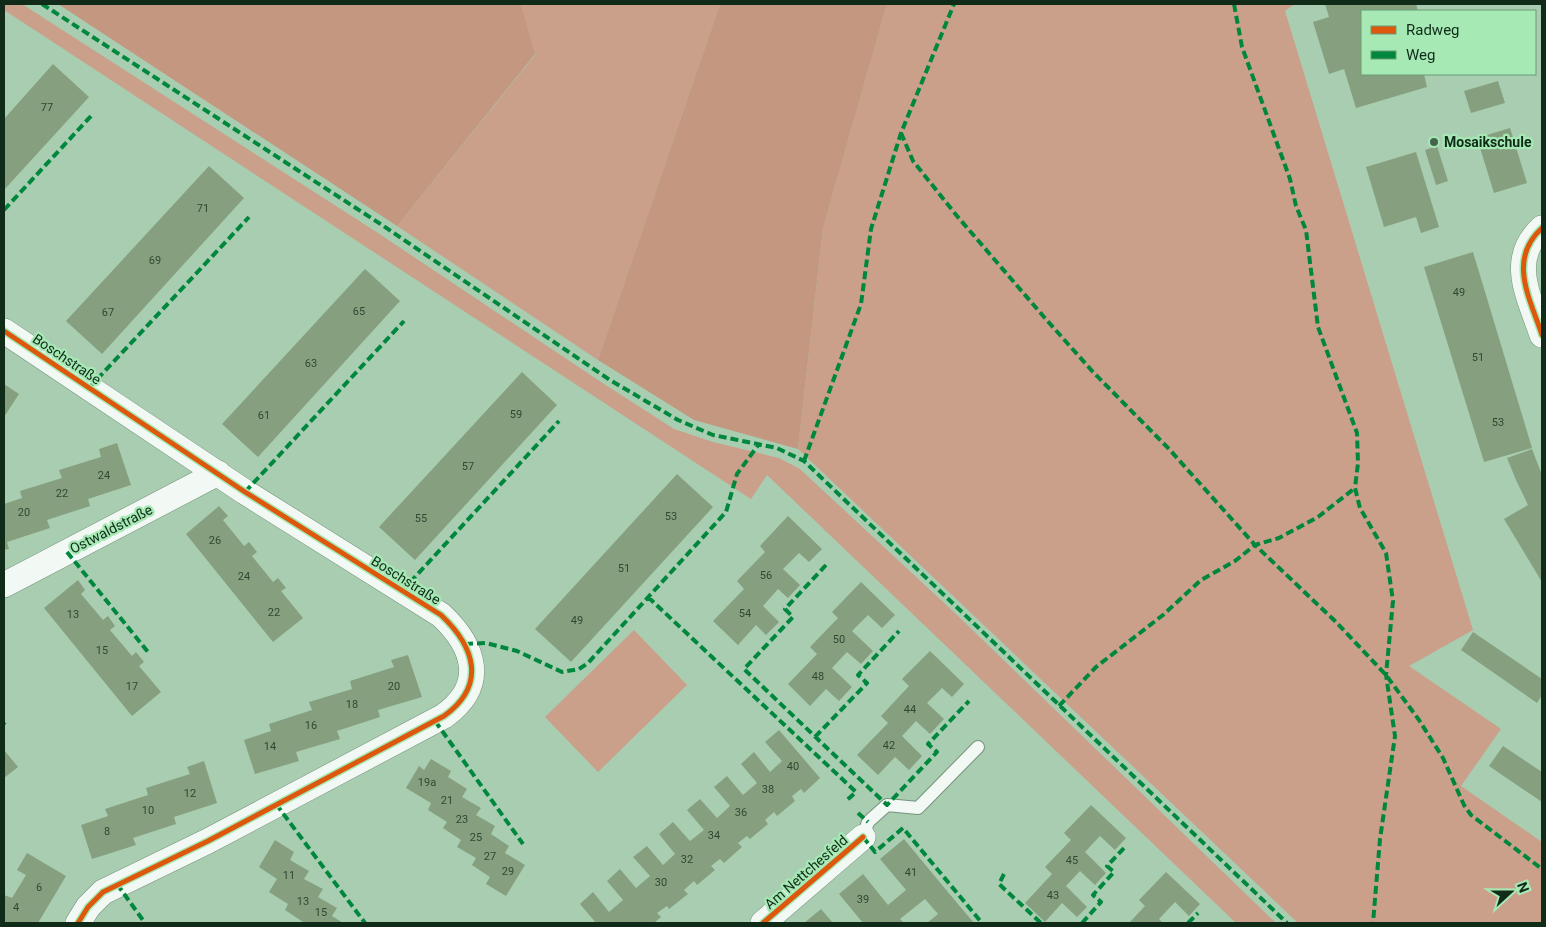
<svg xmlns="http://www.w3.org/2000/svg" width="1546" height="927" viewBox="0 0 1546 927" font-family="Roboto,sans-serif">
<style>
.green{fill:#caa08a}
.forest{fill:#c49780}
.building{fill:#86a07f}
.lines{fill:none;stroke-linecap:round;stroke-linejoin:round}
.lane-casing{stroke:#76937d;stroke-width:14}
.street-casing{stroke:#76937d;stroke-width:26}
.lane{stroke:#f2f8f3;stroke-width:12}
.street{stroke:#f2f8f3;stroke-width:25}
.quiet{stroke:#00873e;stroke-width:4;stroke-dasharray:8 4;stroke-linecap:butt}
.cycleway-casing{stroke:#a6e9b5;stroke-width:8}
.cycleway{stroke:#dd570d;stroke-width:5}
.poi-dot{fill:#45644d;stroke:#a6e9b5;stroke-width:2}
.labels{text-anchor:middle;stroke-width:4.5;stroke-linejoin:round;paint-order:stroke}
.number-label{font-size:11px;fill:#2e4832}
.poi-label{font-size:14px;font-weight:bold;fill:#102b18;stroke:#a6e9b5;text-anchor:start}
.street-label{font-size:14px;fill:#102b18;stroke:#a6e9b5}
</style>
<rect width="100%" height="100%" fill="#a8cdb0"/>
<path class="green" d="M4,4H22L378,233L604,384L674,429L713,442L779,458L800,469L957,615L1276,923H1236L767,475L751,499L4,10Z
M520,4H720L598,360L397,226L535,55Z
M887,4H1295L1285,11L1473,630L1409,666L1501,729L1461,786L1542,842V923H1298L798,449L823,228Z
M634,630L687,685L598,772L545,717Z"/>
<path class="forest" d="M58,4H523L521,5L535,54L397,226Z
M720,4H887L823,228L798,449L694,420L598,360Z"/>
<path class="building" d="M1325,4H1416L1418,11H1362V74H1424L1427,87L1356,108L1344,69L1329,74L1313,22L1329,17Z
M53,64L89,97L4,190V119Z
M1498,81L1505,103L1471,113L1464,91Z
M1510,128L1527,183L1494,193L1477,138Z
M1437,146L1448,181L1436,185L1425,150Z
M1416,152L1439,227L1421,233L1416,217L1384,227L1366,167Z
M209,166L244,198L102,354L66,321Z
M1473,252L1532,448L1484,462L1424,267Z
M365,269L400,301L258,457L222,424Z
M522,372L557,405L415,560L379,527Z
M4,384L19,394L4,417Z
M117,443L131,485L88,499L90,506L47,520L50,528L7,542L9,549L4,550V504L22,498L20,491L62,478L59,470L101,457L99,449Z
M1532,449L1542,475V582L1504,519L1528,505L1516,480L1507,458Z
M677,474L713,507L571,662L535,629Z
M219,506L228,516L223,520L244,546L249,542L257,552L252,556L273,582L278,578L286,588L281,591L303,618L273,642L186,534Z
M788,516L822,549L809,562L799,553L783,569L800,585L788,598L778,589L763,606L779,622L766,635L756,625L738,645L713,621L744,589L737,581L765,552L760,546Z
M78,580L85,590L81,594L103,620L108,616L115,626L110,630L132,656L136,652L144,662L139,666L161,692L132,716L44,608Z
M861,582L895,615L882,628L868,615L852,631L873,651L861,664L847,652L832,668L852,687L839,701L826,689L810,706L788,684L817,654L810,647L838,618L832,612Z
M1473,632L1542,679V695L1537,703L1461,650Z
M930,651L964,684L952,697L942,688L927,703L944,719L930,734L916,721L902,736L922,756L909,770L895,757L878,775L857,755L888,723L881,716L909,686L902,679Z
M408,655L422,697L378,710L380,717L337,731L340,739L296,752L299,761L255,774L244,740L271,731L269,724L312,710L309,702L352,689L350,681L394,667L391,660Z
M779,730L820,778L804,793L801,789L792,796L795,801L777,816L774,812L765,820L768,824L750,839L747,836L738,843L742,847L724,863L720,859L711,866L715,870L697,885L694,881L684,890L688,894L669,909L667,906L657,913L661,917L654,923H596L580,904L593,892L609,912L623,900L607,881L620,869L636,888L650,876L633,857L647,846L663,865L675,854L659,834L673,822L690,841L704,830L687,810L700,799L717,818L730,806L714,787L727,776L743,795L757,783L741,764L754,752L770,772L782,761L765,742Z
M1503,746L1542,772V802L1489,766Z
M4,750L18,767L4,778Z
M431,759L451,771L448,777L467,789L462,797L481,808L476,815L495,826L491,834L509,846L505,853L525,865L506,896L486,884L490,877L472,865L476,858L457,847L461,840L443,828L447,822L428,810L431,803L406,788L419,766L424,770Z
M204,761L217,803L174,817L176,824L133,838L136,845L92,859L81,825L108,816L105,809L148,795L146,788L190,774L187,767Z
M1091,805L1126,838L1115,850L1100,836L1085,852L1106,873L1095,885L1080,871L1066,886L1087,907L1077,917L1062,903L1045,922L1025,903L1052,874L1045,867L1071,840L1064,833Z
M904,839L942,885L974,923H927L938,914L925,899L900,919L904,923H863L839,894L863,874L888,905L906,890L880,859Z
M275,840L294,852L290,860L309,871L304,879L323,889L318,897L337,908L332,916L343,923H302L303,922L285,910L288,904L269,892L277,879L259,867Z
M27,853L66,876L38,923H4V895L12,898L26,875L17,870Z
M1166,872L1200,904L1189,916L1175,902L1159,919L1163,923H1129L1145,906L1139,900Z
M821,909L833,923H804Z"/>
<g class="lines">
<defs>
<path id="lane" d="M863,837L868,822L887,805L918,808L978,747"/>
<path id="street" d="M1542,228C1507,260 1530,298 1542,335
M4,331L245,492L441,615C475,647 487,685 444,716L208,841L103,892L88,907L78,923
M4,585L218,473
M763,923L863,837"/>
</defs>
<use href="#lane" class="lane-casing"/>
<use href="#street" class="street-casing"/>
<use href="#lane" class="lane"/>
<use href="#street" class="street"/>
<path class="quiet" d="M42,4L382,225L610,380L678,420L713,435L777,448L804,461L1287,923
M1234,4L1242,47L1290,179L1296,206L1306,230L1318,327L1357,433L1358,463L1355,488L1360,508L1386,553L1393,601L1386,675L1395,736L1380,839L1373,923
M901,133L913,161L957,216L1044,317L1093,372L1169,449L1255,545L1335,621L1386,675L1419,720L1443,758L1464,805L1471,815L1542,869
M4,210L91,116
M89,388L249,217
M804,461L861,304L871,229L901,133L954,4
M245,492L404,321
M67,552L148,652
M826,565L785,609L793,617L744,669L887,805L937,752L928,744L969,701
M402,591L559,421
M648,597L856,792L847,800
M465,644L486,643L517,651L562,672L579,669L588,663L726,512L737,474L759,444
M1059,706L1096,667L1163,615L1201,580L1235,561L1255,545L1279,538L1318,517L1355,488
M435,721L523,844
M4,724L5,725
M815,737L867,683L858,675L899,631
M276,804L365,923
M858,813L868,822
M863,837L875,852L903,828L982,923
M1004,874L999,884L1041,923
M117,884L145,923
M1082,923L1101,902L1093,895L1114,872L1107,866L1124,848
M1188,923L1198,913"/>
<defs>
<path id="cycleway" d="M1542,228C1507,260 1530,298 1542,335
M4,331L245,492L441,615C475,647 487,685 444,716L208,841L103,892L88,907L78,923
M763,923L863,837"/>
</defs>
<use href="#cycleway" class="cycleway-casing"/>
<use href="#cycleway" class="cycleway"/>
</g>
<circle class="poi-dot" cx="1434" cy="142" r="5"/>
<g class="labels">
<g class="number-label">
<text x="47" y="111">77</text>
<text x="203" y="212">71</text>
<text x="155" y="264">69</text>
<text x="1459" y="296">49</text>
<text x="359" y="315">65</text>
<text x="108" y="316">67</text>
<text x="1478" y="361">51</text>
<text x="311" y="367">63</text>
<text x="516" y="418">59</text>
<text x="264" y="419">61</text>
<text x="1498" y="426">53</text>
<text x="468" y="470">57</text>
<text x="104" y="479">24</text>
<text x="62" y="497">22</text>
<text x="24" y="516">20</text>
<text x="671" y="520">53</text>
<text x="421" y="522">55</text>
<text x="215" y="544">26</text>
<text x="624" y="572">51</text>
<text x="766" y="579">56</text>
<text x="244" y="580">24</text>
<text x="274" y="616">22</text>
<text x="745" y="617">54</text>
<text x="73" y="618">13</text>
<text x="577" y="624">49</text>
<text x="839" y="643">50</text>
<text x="102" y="654">15</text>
<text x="818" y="680">48</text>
<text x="132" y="690">17</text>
<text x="394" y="690">20</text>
<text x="352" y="708">18</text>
<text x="910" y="713">44</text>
<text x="311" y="729">16</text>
<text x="889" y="749">42</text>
<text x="270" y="750">14</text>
<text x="793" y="770">40</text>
<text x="427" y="786">19a</text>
<text x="768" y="793">38</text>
<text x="190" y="797">12</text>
<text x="447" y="804">21</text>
<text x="148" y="814">10</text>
<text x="741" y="816">36</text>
<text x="462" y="823">23</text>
<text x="107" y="835">8</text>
<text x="714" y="839">34</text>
<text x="476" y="841">25</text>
<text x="490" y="860">27</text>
<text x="687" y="863">32</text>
<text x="1072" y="864">45</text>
<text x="508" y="875">29</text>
<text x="911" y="876">41</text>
<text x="289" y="879">11</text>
<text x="661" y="886">30</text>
<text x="39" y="891">6</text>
<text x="1053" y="899">43</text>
<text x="863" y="903">39</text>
<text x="303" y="905">13</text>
<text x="16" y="911">4</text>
<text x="321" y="916">15</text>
</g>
<g class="poi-label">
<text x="1444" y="147">Mosaikschule</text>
</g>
<g class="street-label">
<text transform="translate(67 359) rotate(34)" y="5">Boschstraße</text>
<text transform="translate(111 529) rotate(-27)" y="5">Ostwaldstraße</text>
<text transform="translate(406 580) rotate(32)" y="5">Boschstraße</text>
<text transform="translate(806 872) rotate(-41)" y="5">Am Nettchesfeld</text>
</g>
</g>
<rect width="1546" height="927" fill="none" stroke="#102b18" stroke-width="10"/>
<rect x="1361" y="10" width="175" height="65" fill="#a6e9b5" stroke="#6a9d76"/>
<rect x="1371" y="26" width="25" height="8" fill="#dd570d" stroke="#6a9d76"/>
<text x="1406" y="35" font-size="15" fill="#102b18">Radweg</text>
<rect x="1371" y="51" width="25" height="8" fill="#00873e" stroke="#6a9d76"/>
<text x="1406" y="60" font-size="15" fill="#102b18">Weg</text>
<g transform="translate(1511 892) rotate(69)" stroke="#a6e9b5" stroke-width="4" paint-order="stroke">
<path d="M0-4L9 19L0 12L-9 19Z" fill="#102b18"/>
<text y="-8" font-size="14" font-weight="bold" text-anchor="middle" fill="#102b18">N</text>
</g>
</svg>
